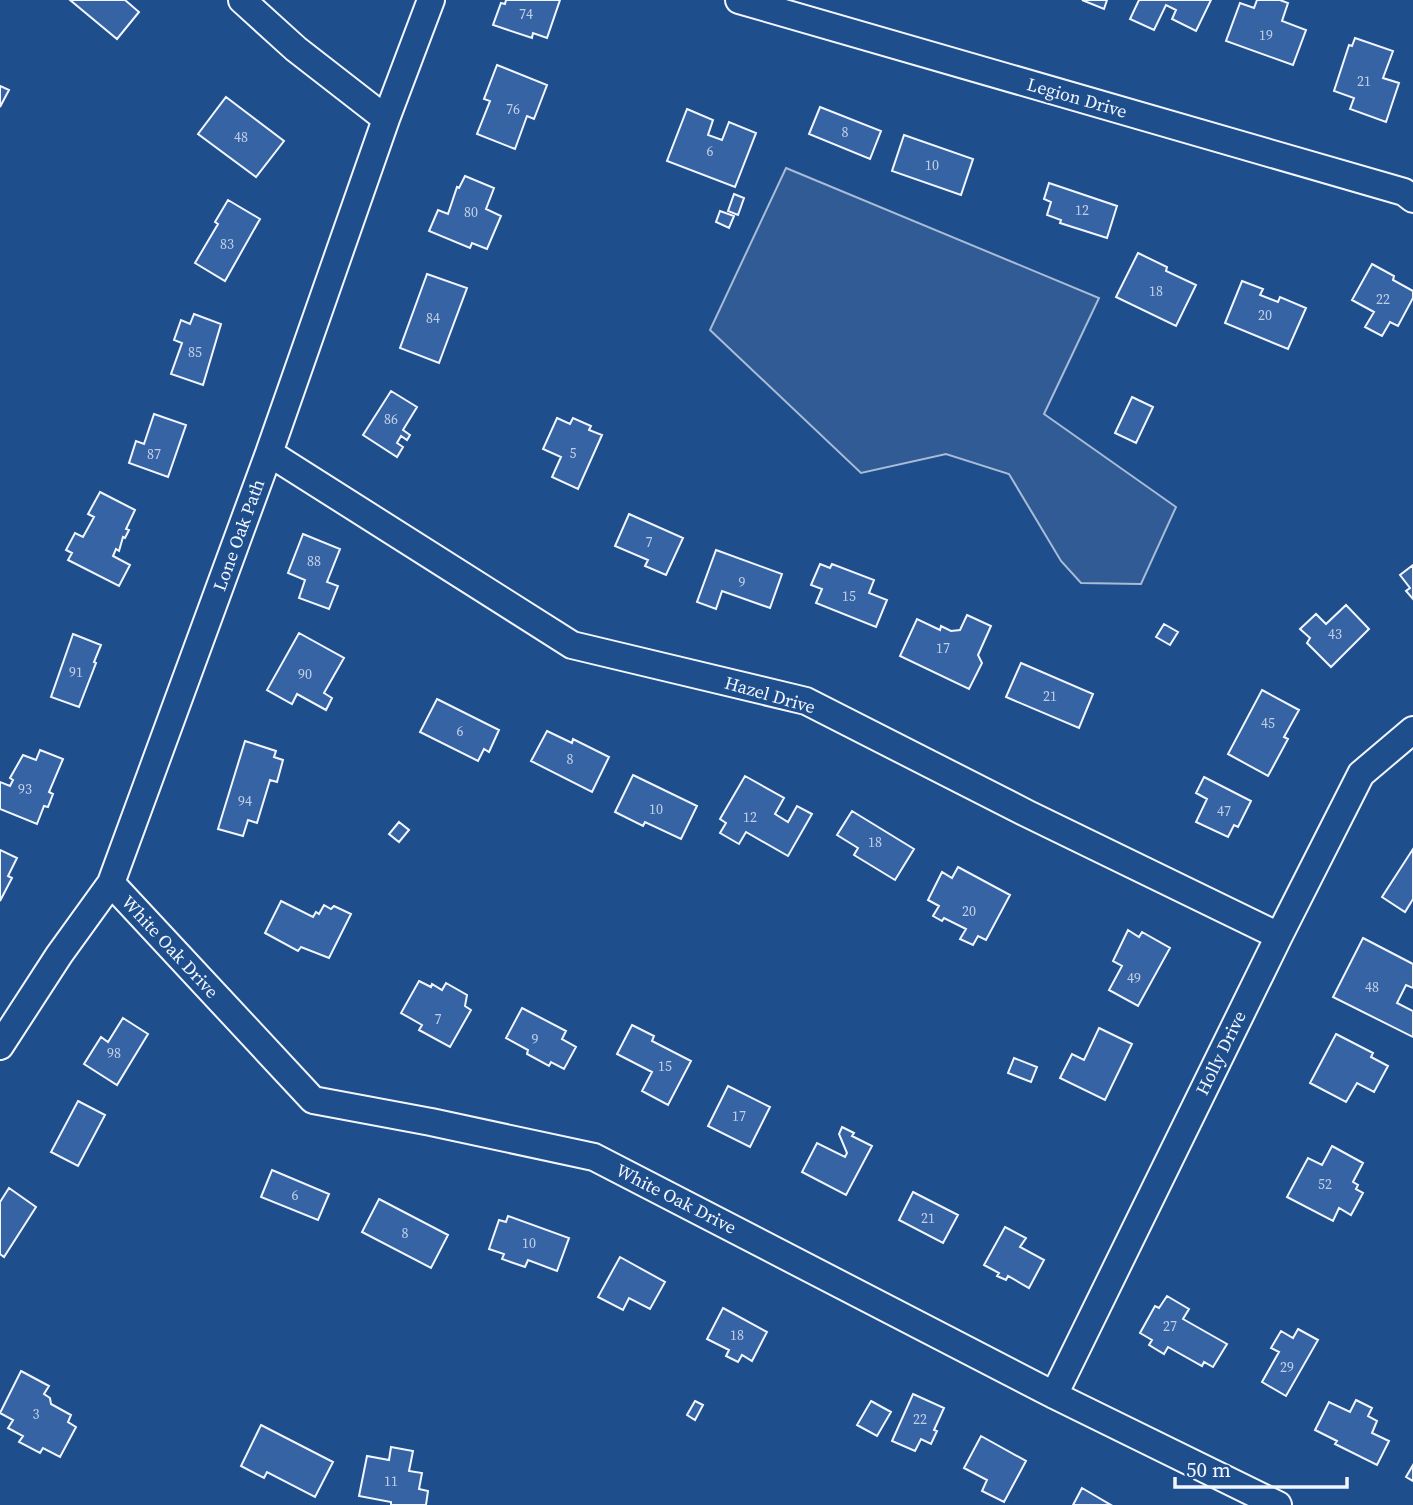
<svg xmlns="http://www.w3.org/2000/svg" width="1413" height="1505" viewBox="0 0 1413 1505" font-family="'Source Serif 4',serif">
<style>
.built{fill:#305b95;stroke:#a8bbd7;stroke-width:2}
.building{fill:#3563a3;stroke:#f2f6ff;stroke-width:2}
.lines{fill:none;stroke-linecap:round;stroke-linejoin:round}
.minor-casing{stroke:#f2f6ff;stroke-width:30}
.minor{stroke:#1f4e8c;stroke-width:26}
.labels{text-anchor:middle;stroke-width:5;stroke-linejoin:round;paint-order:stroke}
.number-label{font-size:14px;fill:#c3d1e8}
.street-label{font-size:18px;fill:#f2f6ff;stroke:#1f4e8c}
</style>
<rect width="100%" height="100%" fill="#1f4e8c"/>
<path class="built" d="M786,168L1099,298L1044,414L1176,507L1141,584L1081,583L1061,561L1009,474L946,454L861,473L710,330Z"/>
<path class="building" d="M70,0H125L139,12L117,39Z
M506,0H560L547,38L533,33L532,38L493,25L501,3L505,4Z
M1082,0H1107L1104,9Z
M1139,0H1211L1196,31L1172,19L1176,10L1166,5L1154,30L1130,19Z
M1257,0H1280L1288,3L1282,21L1306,30L1293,65L1226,41L1240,3L1254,8Z
M1355,38L1393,51L1383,78L1399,83L1386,122L1350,109L1354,98L1334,91L1349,45L1352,46Z
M497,65L547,85L534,119L527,116L515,149L477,134L490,101L484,99Z
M0,86L9,90L0,107Z
M226,97L284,141L256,177L198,134Z
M820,107L881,131L870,159L809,134Z
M687,109L713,120L708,135L722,140L729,122L756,133L735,187L667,161Z
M904,135L973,159L961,195L892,171Z
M465,176L494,188L486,209L501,216L487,249L472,243L470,248L429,231L438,210L448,214L457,187L459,188Z
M1049,183L1117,206L1107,238L1060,223L1061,220L1047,215L1051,202L1044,199Z
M734,194L744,198L738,215L728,211Z
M228,200L260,219L225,281L195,263L218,224L215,222Z
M720,211L734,216L729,228L716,222Z
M1138,253L1167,267L1166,271L1196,285L1176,326L1116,297Z
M1372,264L1394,276L1393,280L1413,291V298L1398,326L1390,322L1382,336L1365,327L1374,312L1352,300Z
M427,274L467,288L439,363L400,348Z
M1242,281L1263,289L1260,295L1278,302L1280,297L1306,308L1288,349L1225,323Z
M194,314L221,324L203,385L171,374L182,343L174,340L181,320L190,324Z
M391,391L417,407L403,430L410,435L407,440L401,436L397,443L403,447L397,457L363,435Z
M1132,397L1153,407L1136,443L1115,433Z
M154,414L186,425L168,477L129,463L136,441L144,444Z
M557,418L570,424L573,418L591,426L589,430L602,435L578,489L552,477L561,457L543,449Z
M100,492L135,510L126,529L129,530L125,538L123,537L119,551L116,549L113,556L130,565L119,586L68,560L72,553L66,550L75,533L83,537L94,517L88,514Z
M629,514L683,538L666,575L645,566L648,560L615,546Z
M303,534L340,549L327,582L338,586L329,609L299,598L305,580L288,573Z
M716,550L782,574L770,608L722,591L716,609L697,602Z
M820,564L830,568L832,564L874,580L869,593L887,600L876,627L816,603L822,589L811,585Z
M1413,565V599L1406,591L1410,588L1400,575Z
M1346,605L1369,629L1331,667L1307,643L1310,638L1300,629L1316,614L1326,624Z
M967,615L991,626L978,655L982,663L969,689L900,656L917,619L940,630L941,626L951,631L960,630Z
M1164,624L1178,632L1170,645L1156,637Z
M299,633L344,658L324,693L332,698L326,710L297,694L292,704L267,690Z
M73,634L101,645L94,662L96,663L79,707L51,697Z
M1021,663L1093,694L1079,728L1006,697Z
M1262,690L1299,710L1284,737L1288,739L1268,776L1228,754Z
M437,699L499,730L489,752L484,749L478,761L420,732Z
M547,731L572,743L573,739L609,757L592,792L531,761Z
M245,741L276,751L274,757L283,760L277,782L270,780L257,823L248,820L243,836L218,829Z
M40,750L63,759L49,792L53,794L48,807L44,806L37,824L0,809V782L10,786L13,780L10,778L23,755L36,760Z
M633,775L697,806L681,839L645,822L643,826L615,812Z
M745,776L784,798L775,814L788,822L797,806L812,814L788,856L746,832L739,844L720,833L726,823L720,819Z
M1204,777L1251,801L1238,827L1234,825L1228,837L1196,822L1207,799L1196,793Z
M852,811L914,849L895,880L854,855L858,848L837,835Z
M399,822L409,830L399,842L389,834Z
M1413,849V899L1405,912L1382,897Z
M0,850L17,858L8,876L12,878L0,901Z
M958,867L1010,895L986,940L978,936L973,945L960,939L966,929L944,918L942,921L933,916L939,906L928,900L942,872L952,878Z
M281,901L313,917L316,912L319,914L324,905L331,909L334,906L351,914L329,958L301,947L298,951L265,933Z
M1128,930L1139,937L1142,932L1170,948L1138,1006L1109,990L1122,966L1113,961Z
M1363,938L1413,964V988L1406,985L1397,1003L1413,1011V1037L1333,997Z
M419,981L431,987L432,984L442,990L446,983L467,995L465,1006L471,1010L450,1047L419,1030L422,1025L401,1013Z
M522,1008L566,1031L562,1039L576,1047L564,1069L551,1062L549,1066L527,1054L528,1050L506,1038Z
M123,1018L148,1034L117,1085L84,1064L101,1037L108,1042Z
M632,1025L654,1036L652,1041L691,1061L668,1105L642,1091L652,1072L617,1054Z
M1099,1028L1132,1044L1105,1100L1060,1078L1072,1054L1084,1060Z
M1336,1034L1373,1053L1371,1057L1388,1066L1374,1092L1357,1083L1346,1102L1310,1083Z
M1014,1058L1037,1067L1031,1082L1008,1073Z
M728,1086L770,1107L750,1147L708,1126Z
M78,1101L105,1115L78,1166L51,1152Z
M842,1127L854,1133L852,1136L872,1146L846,1195L802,1172L817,1143L845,1157L847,1153L839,1134Z
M1332,1146L1363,1163L1353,1182L1358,1185L1356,1189L1363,1193L1351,1215L1339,1208L1333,1221L1287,1197L1308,1158L1322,1165Z
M272,1170L329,1194L318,1220L261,1197Z
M9,1188L36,1207L4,1257L0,1254V1202Z
M913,1192L958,1215L943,1243L899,1220Z
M379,1199L448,1235L431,1268L362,1232Z
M508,1216L569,1238L557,1271L528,1260L525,1267L502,1259L504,1254L489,1249L499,1220L506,1222Z
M1005,1227L1026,1238L1020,1247L1044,1260L1029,1288L1008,1276L1006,1280L997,1276L999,1273L984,1265Z
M620,1257L665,1282L650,1309L629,1298L623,1310L598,1297Z
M1167,1296L1189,1309L1183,1319L1227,1344L1213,1367L1204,1362L1202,1366L1168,1347L1164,1354L1149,1345L1152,1340L1140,1333L1155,1306L1159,1308Z
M723,1308L767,1332L752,1361L742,1355L738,1362L726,1356L729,1350L707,1339Z
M1298,1329L1318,1340L1286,1396L1262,1382L1279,1352L1271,1348L1281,1331L1293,1338Z
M21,1371L49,1386L44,1394L50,1398L51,1404L71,1415L68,1422L76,1427L60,1457L43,1448L40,1453L19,1442L23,1436L8,1428L13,1420L0,1413Z
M913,1394L944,1408L934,1430L937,1431L931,1444L921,1439L915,1451L892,1441Z
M1356,1400L1372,1408L1368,1416L1377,1421L1372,1433L1389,1441L1377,1465L1335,1444L1337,1441L1315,1430L1329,1402L1350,1412Z
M695,1401L703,1405L695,1420L687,1415Z
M871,1401L891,1412L877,1436L857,1425Z
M261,1425L333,1462L315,1497L267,1472L264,1478L241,1466Z
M981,1436L1026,1461L1004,1502L982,1491L987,1480L964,1468Z
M391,1447L413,1451L409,1471L422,1473L419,1489L428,1491L426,1505H391V1502L359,1496L367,1456L389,1460Z
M1413,1465V1481L1406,1477Z
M1082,1488L1111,1505H1073Z"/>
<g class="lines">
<defs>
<path id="minor" d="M242,0L296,49L386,119
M739,0L1404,192L1413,199
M269,453L572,645L806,701L1028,814L1279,936
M111,883L313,1100L431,1122L594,1157L1054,1395L1278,1505
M0,1046L59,955L111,883L269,453L386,119L431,0
M1054,1395L1279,936L1361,774L1413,730"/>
</defs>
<use href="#minor" class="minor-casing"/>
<use href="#minor" class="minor"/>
</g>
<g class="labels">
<g class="number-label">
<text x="526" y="19">74</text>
<text x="1266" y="40">19</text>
<text x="1364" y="86">21</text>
<text x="513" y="114">76</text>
<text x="845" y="137">8</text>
<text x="241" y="142">48</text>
<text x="710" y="156">6</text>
<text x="932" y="170">10</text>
<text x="1082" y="215">12</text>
<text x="471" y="217">80</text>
<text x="227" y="249">83</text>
<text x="1156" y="296">18</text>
<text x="1383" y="304">22</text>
<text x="1265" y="320">20</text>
<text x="433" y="323">84</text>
<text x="195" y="357">85</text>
<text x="391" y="424">86</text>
<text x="573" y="458">5</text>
<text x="154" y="459">87</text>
<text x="649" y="547">7</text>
<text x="314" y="566">88</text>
<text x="742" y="587">9</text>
<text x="849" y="601">15</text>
<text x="1335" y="639">43</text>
<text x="943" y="653">17</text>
<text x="76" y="677">91</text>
<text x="305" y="679">90</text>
<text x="1050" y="701">21</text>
<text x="1268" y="728">45</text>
<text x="460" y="736">6</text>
<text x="570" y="764">8</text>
<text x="25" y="794">93</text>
<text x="245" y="806">94</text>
<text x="656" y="814">10</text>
<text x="1224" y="816">47</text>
<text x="750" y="822">12</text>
<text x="875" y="847">18</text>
<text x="969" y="916">20</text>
<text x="1134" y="983">49</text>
<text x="1372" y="992">48</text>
<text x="438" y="1024">7</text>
<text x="535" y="1044">9</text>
<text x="114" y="1058">98</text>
<text x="665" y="1071">15</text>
<text x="739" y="1121">17</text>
<text x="1325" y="1189">52</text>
<text x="295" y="1200">6</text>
<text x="928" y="1223">21</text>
<text x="405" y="1238">8</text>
<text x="529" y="1248">10</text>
<text x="1170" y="1331">27</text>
<text x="737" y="1340">18</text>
<text x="1287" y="1372">29</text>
<text x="36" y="1419">3</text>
<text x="920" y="1424">22</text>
<text x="391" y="1486">11</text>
</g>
<g class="street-label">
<text transform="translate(1077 98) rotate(16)" y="6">Legion Drive</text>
<text transform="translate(239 535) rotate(-70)" y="6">Lone Oak Path</text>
<text transform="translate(770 695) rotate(16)" y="6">Hazel Drive</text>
<text transform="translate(170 947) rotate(47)" y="6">White Oak Drive</text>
<text transform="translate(1221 1053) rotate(-64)" y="6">Holly Drive</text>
<text transform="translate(676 1199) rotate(27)" y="6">White Oak Drive</text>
</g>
</g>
<path d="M1175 1477v10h172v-10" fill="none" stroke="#f2f6ff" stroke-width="3.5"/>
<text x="1186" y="1477" font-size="21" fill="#f2f6ff" stroke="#1f4e8c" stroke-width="5" paint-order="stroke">50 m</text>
</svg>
